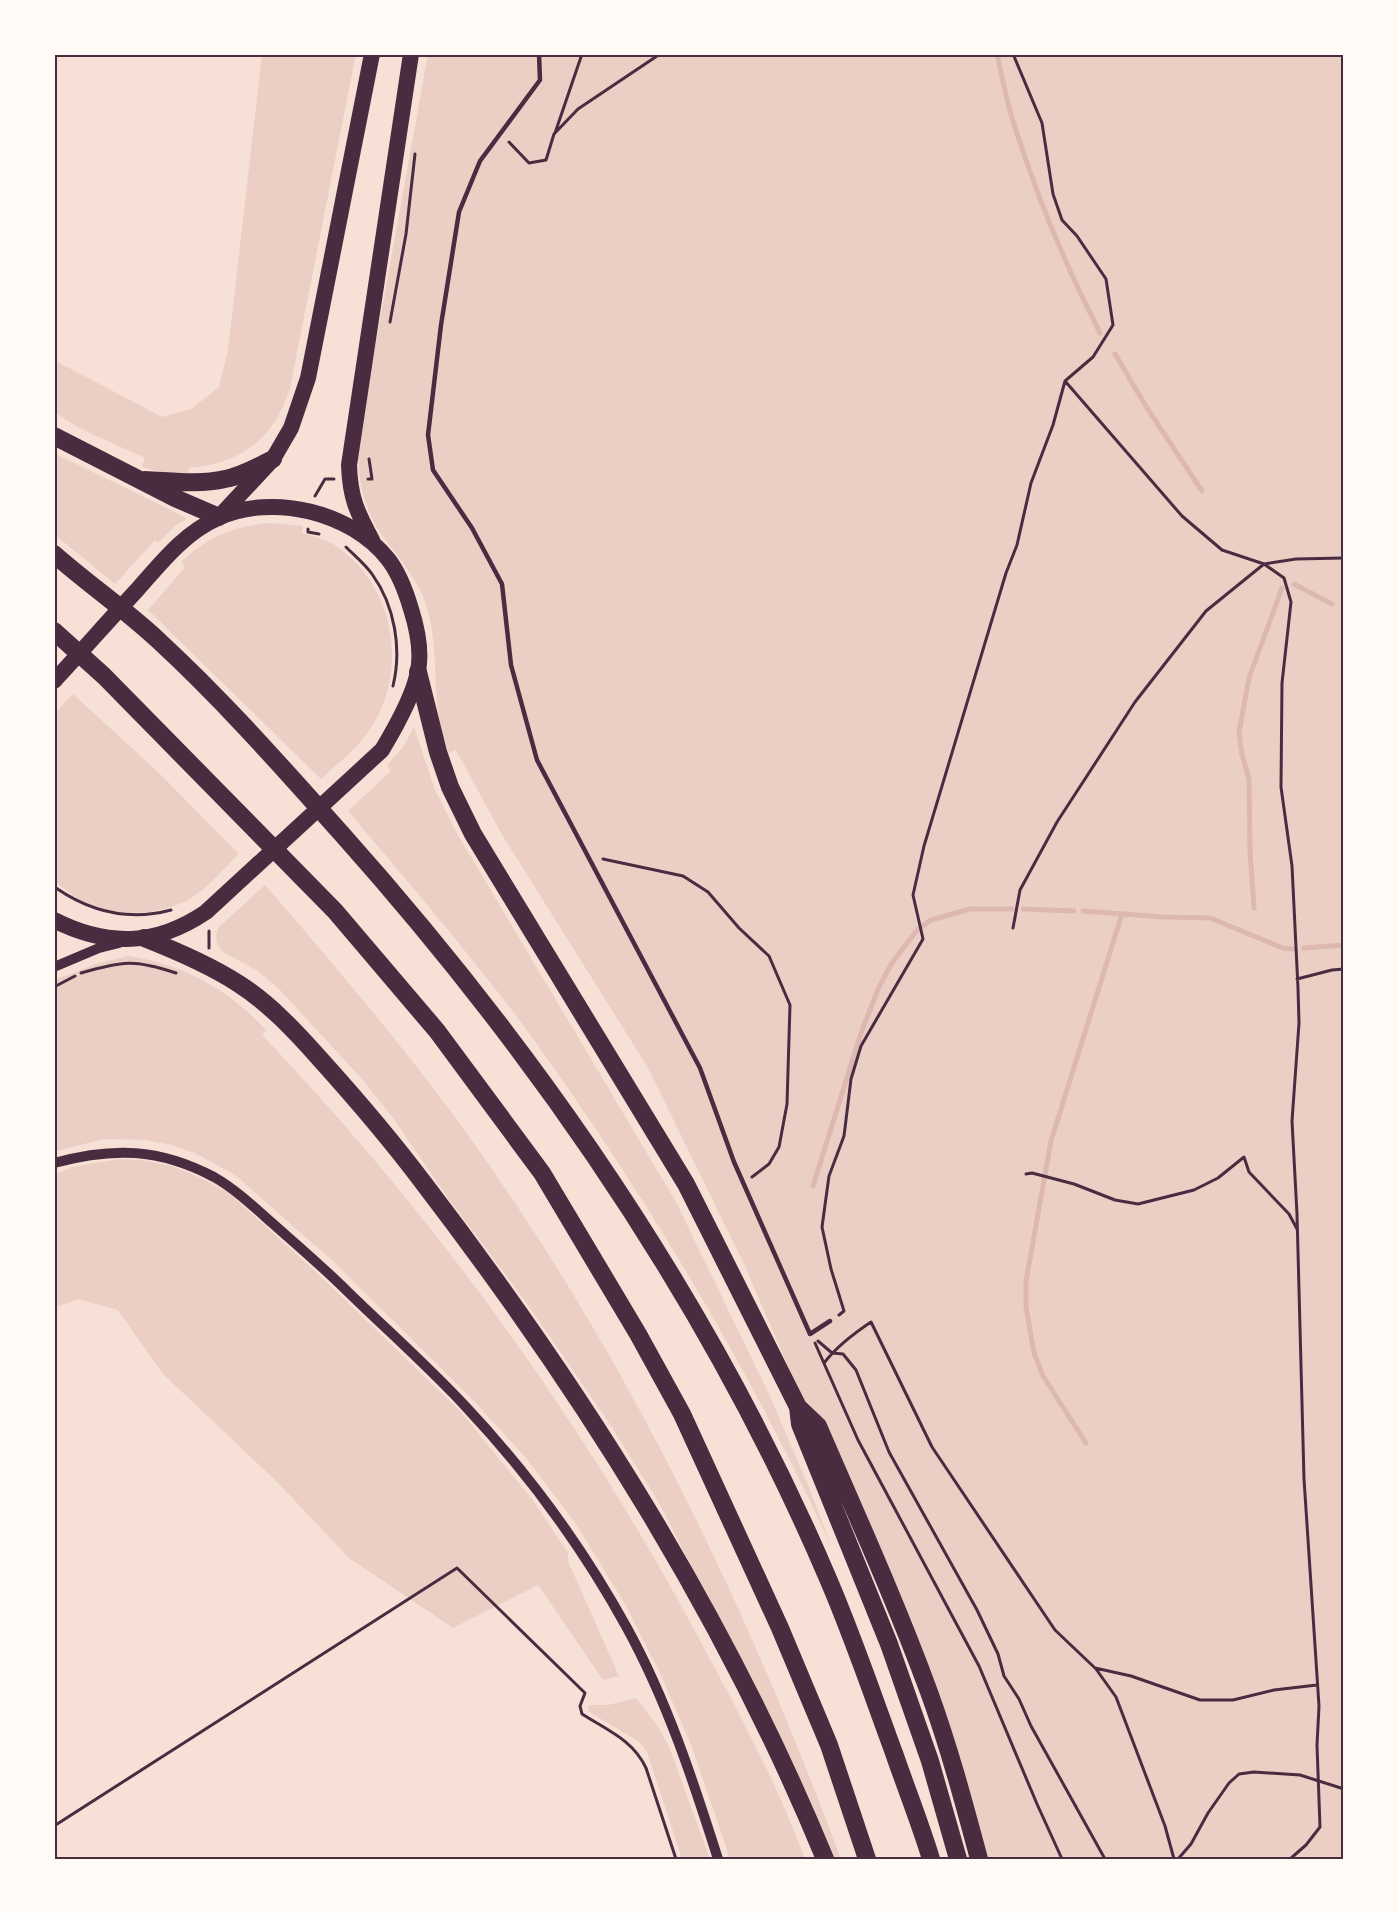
<svg xmlns="http://www.w3.org/2000/svg" width="1398" height="1913" viewBox="0 0 1398 1913" font-family="'Source Sans 3',sans-serif">
<style>
.green{fill:#ebcfc5}
.lines{fill:none;stroke-linecap:round;stroke-linejoin:round}
.stream{stroke:#dcb8b0;stroke-width:5}
.path{stroke:#4a2c40;stroke-width:3}
.service{stroke:#4a2c40;stroke-width:4.5}
.tertiary{stroke:#4a2c40;stroke-width:10}
.trunk{stroke:#4a2c40;stroke-width:16}
.motorway{stroke:#4a2c40;stroke-width:18}
.neatline{fill:none;stroke:#4a2c40;stroke-width:2}
</style>
<rect width="100%" height="100%" fill="#f7e1d7"/>
<path class="green" d="M262,54H356L290,388C275,438 241,464 189,468L188,476L172,475L142,467L145,458L81,429L54,412V360L162,417L191,409L219,387L228,350Z
M428,54H1344V1859H974L963,1816L913,1671L837,1478L742,1260L647,1066L502,835L456,750L449,753C443,737 439,721 437,704C434,668 437,634 424,599C414,575 399,558 384,538C363,511 357,475 358,442Z
M54,453L185,517L186,519L175,526L158,543L155,540L115,584L54,534Z
M270,523L303,526L302,533C313,536 323,538 333,544C392,581 409,663 374,723C361,746 340,761 321,779L148,610L185,567L181,562C207,537 235,526 270,523Z
M73,694L159,773L239,854C224,868 209,887 191,898C163,915 118,918 88,904C76,898 65,890 54,881V714Z
M414,727L435,790L458,835L676,1202L768,1392L809,1487L832,1548C748,1365 644,1192 526,1029C470,954 409,883 348,811L391,771L387,765L404,746Z
M265,885C342,974 420,1065 487,1162C637,1377 750,1614 841,1859H835L772,1724L658,1501L609,1423L526,1302L448,1198L393,1118L361,1078L279,989L258,971L223,952L217,943L216,935L219,927Z
M129,956C184,965 228,989 266,1030L262,1035C436,1217 586,1425 704,1648C741,1716 778,1786 805,1859H730L692,1747L659,1671L625,1604L574,1521L525,1457L474,1401L335,1263L235,1175L195,1153L172,1145L146,1140L103,1139L54,1152V980L99,963Z
M119,1159L142,1160L172,1166L201,1178L229,1193L317,1273L460,1411L532,1499L568,1553V1561L619,1676L603,1680L538,1585L453,1628L349,1558L277,1482L162,1373L118,1310L78,1299L54,1308V1175L72,1167Z
M636,1698L659,1728L670,1749L710,1859H682L647,1752L638,1741L589,1712L588,1705H608Z"/>
<g class="lines">
<path class="stream" d="M997,54C1002,76 1006,99 1013,121C1036,194 1065,265 1100,333
M1115,354L1147,408L1202,491
M1294,584L1332,604
M1254,908L1250,851L1249,779L1242,755L1239,732L1249,678L1282,588
M1023,909L1074,911
M1083,911L1164,917L1210,918L1283,948L1293,949
M1304,948L1344,945
M813,1186L861,1033L879,987L892,963L917,930L931,920L970,909H1012
M1086,1443L1043,1376L1034,1353L1026,1307V1281L1051,1141L1122,914"/>
<path class="path" d="M555,133L582,54
M509,142L529,163L546,160L554,134L578,109L660,54
M390,322L406,234L415,154
M1065,381L1182,516L1222,550L1264,564L1296,559L1344,558
M368,479H372L369,459
M315,496L325,479H334
M308,529V532L319,534
M346,547C355,556 365,564 372,574C395,606 402,649 393,686
M603,859L683,876L708,892L739,928L769,956L790,1005L787,1104L779,1147L769,1164L752,1177
M54,891L56,888C91,912 130,921 171,910
M1013,928L1020,890L1057,822L1135,702L1206,611L1264,564L1284,578L1291,602L1282,683L1281,787L1292,866L1298,988L1299,1023L1292,1121L1297,1214L1304,1479L1319,1706L1317,1745L1320,1827L1306,1845L1290,1859
M209,948V931
M81,973C123,961 134,959 176,973
M1297,979L1332,970L1344,969
M54,987L75,976
M1026,1174L1032,1173L1074,1184L1115,1200L1138,1204L1194,1190L1218,1178L1244,1157L1249,1172L1289,1214L1297,1229
M839,1315L844,1311L831,1269L822,1227L829,1176L844,1136L851,1079L861,1046L923,939L913,895L924,846L1006,573L1017,545L1031,483L1053,425L1065,381L1093,357L1113,325L1106,279L1077,236L1062,220L1053,194L1042,123L1013,54
M818,1341L832,1353L843,1354L856,1370L889,1452L977,1610L998,1654L1004,1676L1019,1699L1031,1726L1105,1859
M815,1343L858,1440L979,1666L1037,1804L1062,1859
M824,1363C837,1346 853,1334 871,1322L932,1447L1055,1630L1095,1668L1131,1676L1200,1700H1233L1274,1690L1317,1685
M1096,1669L1116,1697L1165,1826L1174,1859
M54,1826L457,1568L585,1693L580,1706L582,1714C607,1730 633,1740 646,1768L676,1859
M1178,1859L1191,1844L1208,1813L1229,1783L1239,1774L1254,1772L1300,1775L1344,1789"/>
<path class="service" d="M539,54L540,80L480,161L459,212L441,325L428,435L433,470L472,528L502,584L511,665L537,760L700,1068L734,1162L810,1334L830,1321"/>
<path class="tertiary" d="M54,967L99,948L119,943
M54,1163C113,1147 159,1148 214,1177C235,1189 253,1206 271,1222C297,1245 323,1267 347,1291C387,1330 429,1367 466,1407C529,1474 583,1548 627,1628C667,1701 693,1780 718,1859"/>
<path class="trunk" d="M219,517L273,459L291,428L308,378L372,54
M372,540C357,512 350,498 349,465L411,54
M54,681C82,651 109,620 137,590C161,563 184,533 218,518C273,493 351,512 388,559C399,573 406,592 411,609C417,628 422,651 418,671C414,694 394,730 382,750L206,912C156,946 107,947 54,920"/>
<path class="motorway" d="M54,436L175,498L219,517
M145,480C171,481 199,485 225,479C242,476 257,467 273,459
M54,554C88,584 126,610 159,641C224,701 282,767 341,833C539,1055 712,1306 829,1581C853,1637 873,1696 894,1753C906,1788 920,1823 931,1859
M54,631L104,676L335,911L437,1031L542,1173L638,1334L682,1414L780,1628L829,1745L867,1859
M418,672L438,752L450,787L473,834L686,1184L798,1407L800,1424L889,1644L930,1761L958,1859
M144,938C177,951 210,965 239,984C270,1004 296,1032 320,1059C357,1100 392,1141 425,1185C584,1393 725,1616 825,1859
M798,1407L818,1426C856,1514 896,1602 929,1692C949,1747 964,1803 979,1859"/>
</g>
<rect width="1398" height="1913" fill="none" stroke="#fffaf5" stroke-width="111"/>
<rect x="56" y="56" width="1286" height="1802" class="neatline"/>
</svg>
